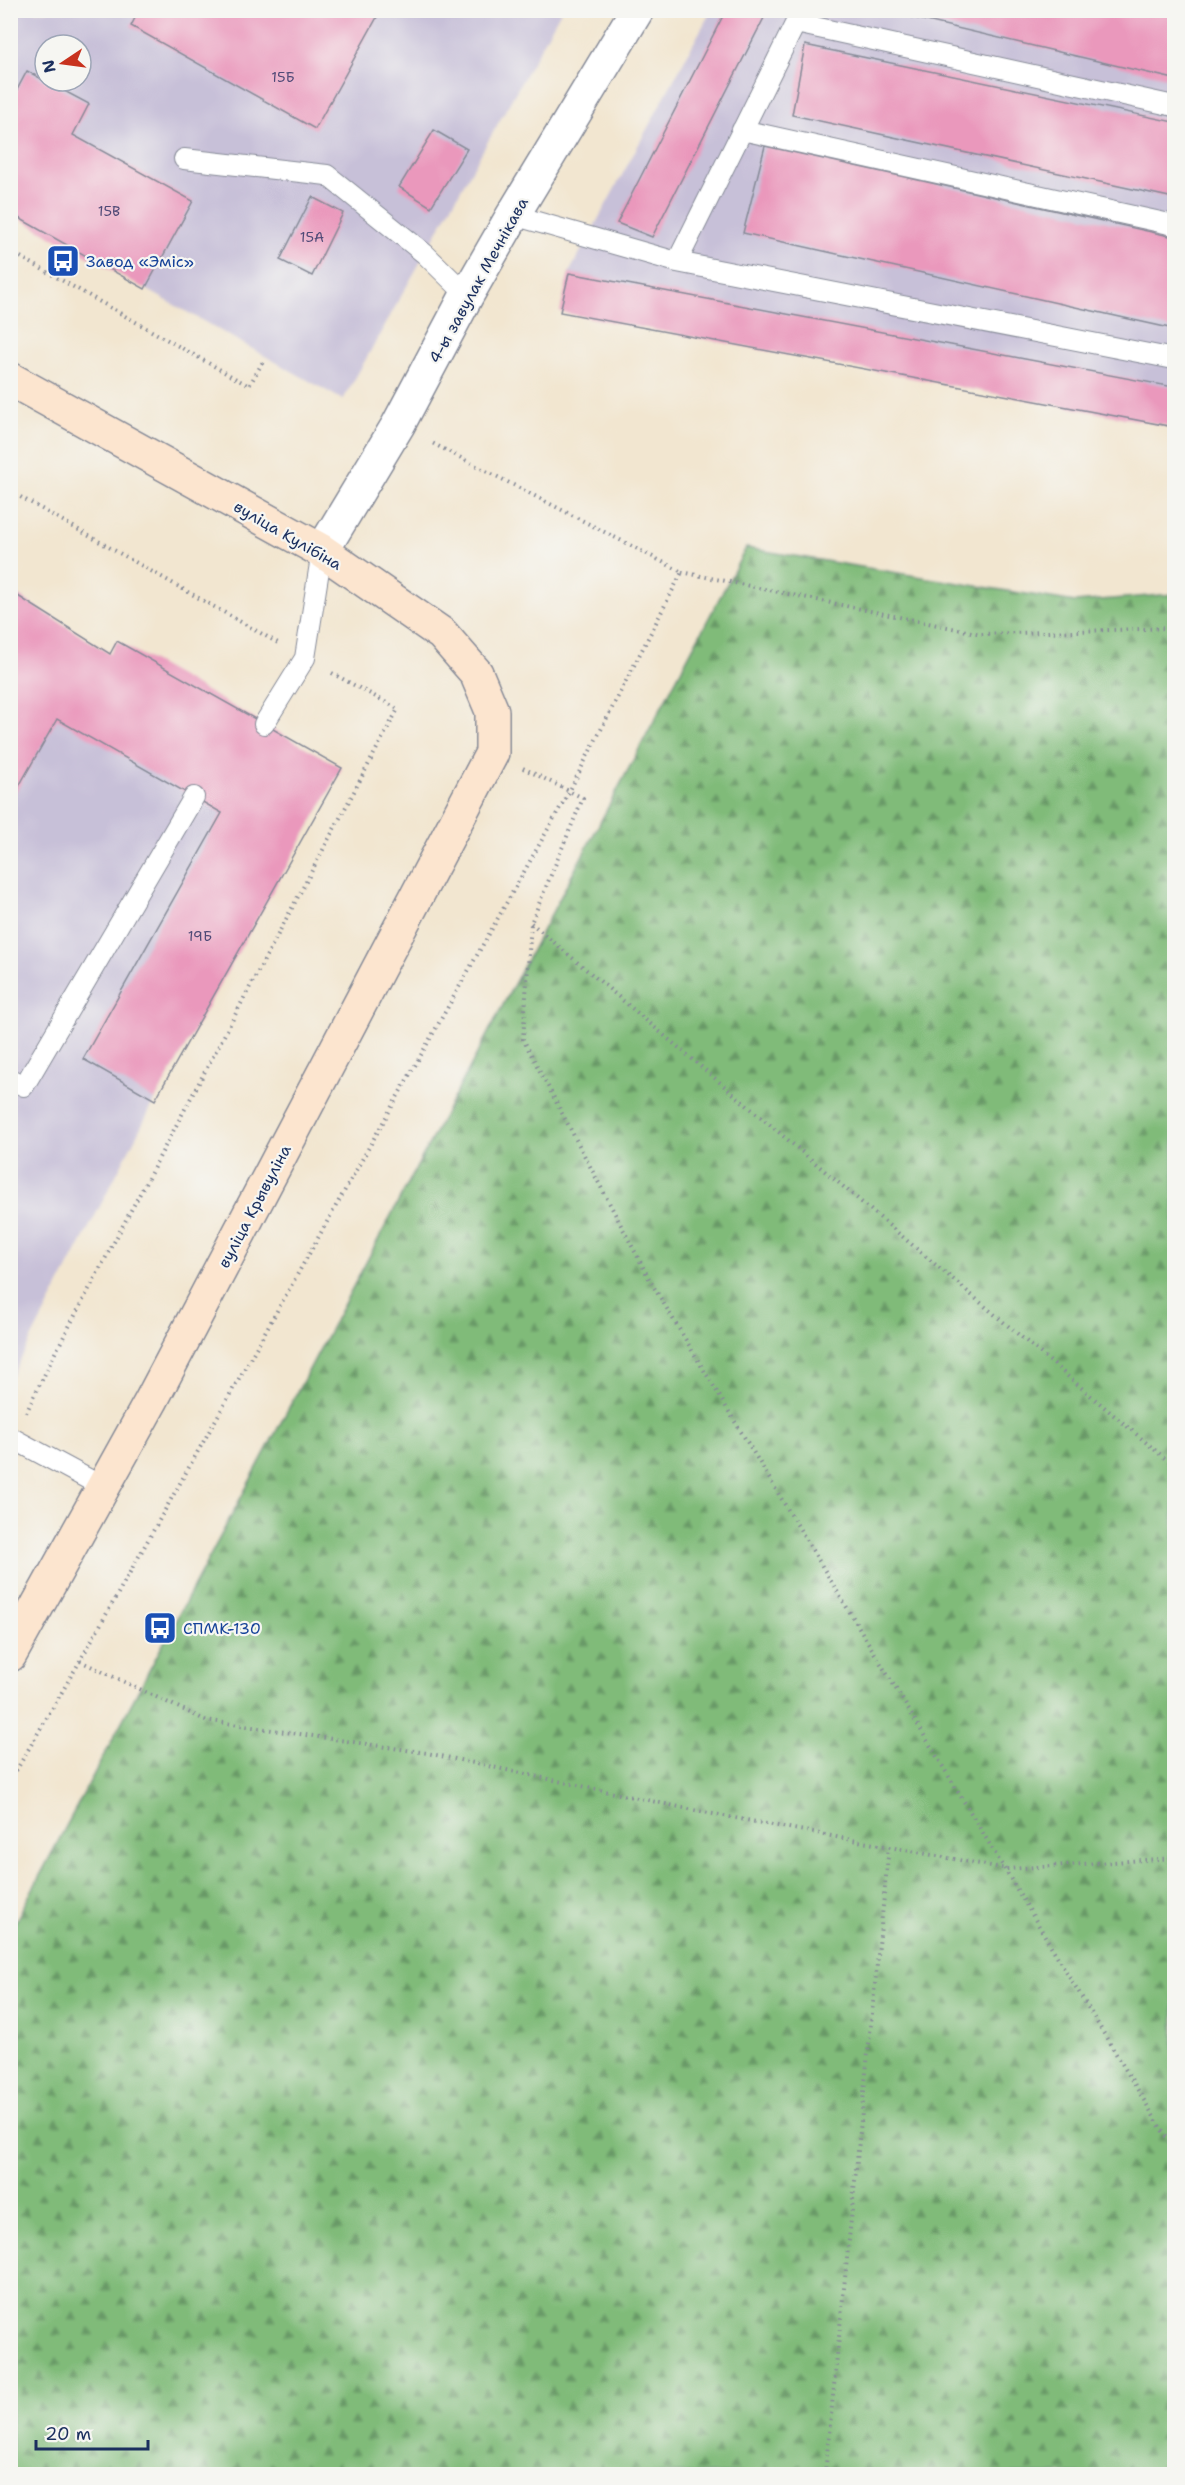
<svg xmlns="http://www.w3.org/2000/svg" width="1185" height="2485" viewBox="0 0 1185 2485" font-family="'Shantell Sans',sans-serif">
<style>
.industrial{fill:#c7c0d8;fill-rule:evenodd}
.forest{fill:url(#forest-firs);stroke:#4e756c;stroke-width:1.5}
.building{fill:#ea98bc}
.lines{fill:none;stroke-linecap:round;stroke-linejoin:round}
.service-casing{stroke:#868a97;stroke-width:22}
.minor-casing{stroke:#868a97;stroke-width:36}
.secondary-casing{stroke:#868a97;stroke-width:36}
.path{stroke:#868a97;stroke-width:4;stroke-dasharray:1.5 4.5;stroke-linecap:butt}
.service{stroke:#fff;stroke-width:20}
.minor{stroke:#fff;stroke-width:33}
.secondary{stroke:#fce5cf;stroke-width:33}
.labels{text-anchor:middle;stroke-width:4.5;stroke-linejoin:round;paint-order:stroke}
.number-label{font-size:14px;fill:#4f4976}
.transit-label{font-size:16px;fill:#164399;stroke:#f6f6f2;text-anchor:start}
.street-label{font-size:16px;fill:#1b2f5e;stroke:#f6f6f2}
</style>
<defs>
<pattern id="forest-firs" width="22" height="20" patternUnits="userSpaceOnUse" patternTransform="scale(1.5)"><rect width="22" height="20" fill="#80bb79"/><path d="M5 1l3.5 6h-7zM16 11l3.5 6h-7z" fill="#689866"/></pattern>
</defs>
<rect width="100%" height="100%" fill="#f6f6f2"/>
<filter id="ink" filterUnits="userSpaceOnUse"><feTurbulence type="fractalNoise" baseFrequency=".0167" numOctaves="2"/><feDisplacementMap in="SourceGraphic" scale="12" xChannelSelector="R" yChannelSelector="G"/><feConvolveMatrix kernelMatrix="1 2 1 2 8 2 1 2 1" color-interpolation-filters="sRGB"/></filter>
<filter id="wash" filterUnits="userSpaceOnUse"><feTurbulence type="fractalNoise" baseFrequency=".008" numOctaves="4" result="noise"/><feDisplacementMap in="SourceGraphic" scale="24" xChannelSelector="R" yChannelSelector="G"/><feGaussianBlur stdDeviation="1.35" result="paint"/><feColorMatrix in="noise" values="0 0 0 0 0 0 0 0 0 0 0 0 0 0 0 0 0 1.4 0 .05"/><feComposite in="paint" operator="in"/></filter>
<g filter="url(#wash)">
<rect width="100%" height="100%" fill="#f2e6d0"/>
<path class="industrial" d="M10,11H561L343,400L11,213ZM45,45H81V81H45Z
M711,11H1174V427L560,312L569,273Z
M11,591L110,654L117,641L342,768L155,1100L11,1378Z"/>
<path class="forest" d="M746,548L1075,602L1174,594V2474H11V1930Z"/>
<g id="blocks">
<path class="building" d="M139,10H381L315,129L131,26Z
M726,10H768L652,237L617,223Z
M884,10H1174V79L884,11Z
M805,45L1174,122V198L792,115Z
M27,71L89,104L73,135L193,201L145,289L10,213V103Z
M434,130L467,149L431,207L399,187Z
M765,146L1174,237V329L743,233Z
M312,197L343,213L312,276L280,260Z
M569,273L1174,387V427L560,312Z
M10,591L110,654L117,641L342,768L155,1100L83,1059L222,813L57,719L10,802Z"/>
</g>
</g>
<g filter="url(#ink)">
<use href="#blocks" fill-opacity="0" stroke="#868a97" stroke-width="1.5"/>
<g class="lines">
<defs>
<path id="service" d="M796,23L1174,106
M742,130L1174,225
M184,159L327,175L425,254L467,295
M513,215L677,262L1174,359
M677,262L801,12
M264,724L305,658L322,551
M10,1079L24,1086L194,797
M10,1437L103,1487"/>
<path id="minor" d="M322,551L398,425L467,295L513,215L637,10"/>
<path id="secondary" d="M10,379L322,551L442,634L476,673L492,711V753L151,1401L10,1655"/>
</defs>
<use href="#service" class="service-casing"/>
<use href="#minor" class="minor-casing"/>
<use href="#secondary" class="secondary-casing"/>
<path class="path" d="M10,251L249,386L264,360
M10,491L278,643
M682,572L981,634L1174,628
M523,768L583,798L531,923L523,1039L652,1284L1174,2150
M531,923L1174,1466
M26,1413L55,1353L398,709L330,672
M80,1661L205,1720L427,1753L703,1812L1007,1869L1174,1858
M10,1781L80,1661L570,790L682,572L430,442
M825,2474L889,1847"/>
<use href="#service" class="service"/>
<use href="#minor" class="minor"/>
<use href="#secondary" class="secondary"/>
</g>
</g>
<defs>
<symbol id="bus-square" viewBox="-11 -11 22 22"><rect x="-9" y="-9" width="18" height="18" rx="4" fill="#1a4fb4" stroke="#f6f6f2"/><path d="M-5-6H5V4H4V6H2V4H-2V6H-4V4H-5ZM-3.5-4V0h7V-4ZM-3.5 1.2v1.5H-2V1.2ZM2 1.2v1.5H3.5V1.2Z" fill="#fff"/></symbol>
</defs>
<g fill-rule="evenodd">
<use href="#bus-square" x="44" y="242" width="38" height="38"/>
<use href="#bus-square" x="141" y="1609" width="38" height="38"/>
</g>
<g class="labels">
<g class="number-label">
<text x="283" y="82">15Б</text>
<text x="109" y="216">15В</text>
<text x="312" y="242">15А</text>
<text x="200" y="941">19Б</text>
</g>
<g class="transit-label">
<text x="86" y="267">Завод «Эміс»</text>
<text x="183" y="1634">СПМК-130</text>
</g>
<g class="street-label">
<text transform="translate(478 280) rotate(-61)" y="6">4-ы завулак Мечнікава</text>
<text transform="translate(288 535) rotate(30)" y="6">вуліца Кулібіна</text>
<text transform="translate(254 1206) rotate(-62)" y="6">вуліца Крывуліна</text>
</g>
</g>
<rect width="1185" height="2485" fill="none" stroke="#f6f6f2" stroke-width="36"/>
<g transform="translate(63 63) rotate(257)"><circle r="28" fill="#f6f6f2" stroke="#9ea6b7" stroke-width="1.5"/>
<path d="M0-4.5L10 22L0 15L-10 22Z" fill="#c8321e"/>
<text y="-9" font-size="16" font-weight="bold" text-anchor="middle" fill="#1b2f5e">N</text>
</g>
<path d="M36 2440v9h112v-9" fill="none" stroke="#1b2f5e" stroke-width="3"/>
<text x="45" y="2440" font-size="18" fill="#1b2f5e" stroke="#f6f6f2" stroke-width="4.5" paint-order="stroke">20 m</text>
</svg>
